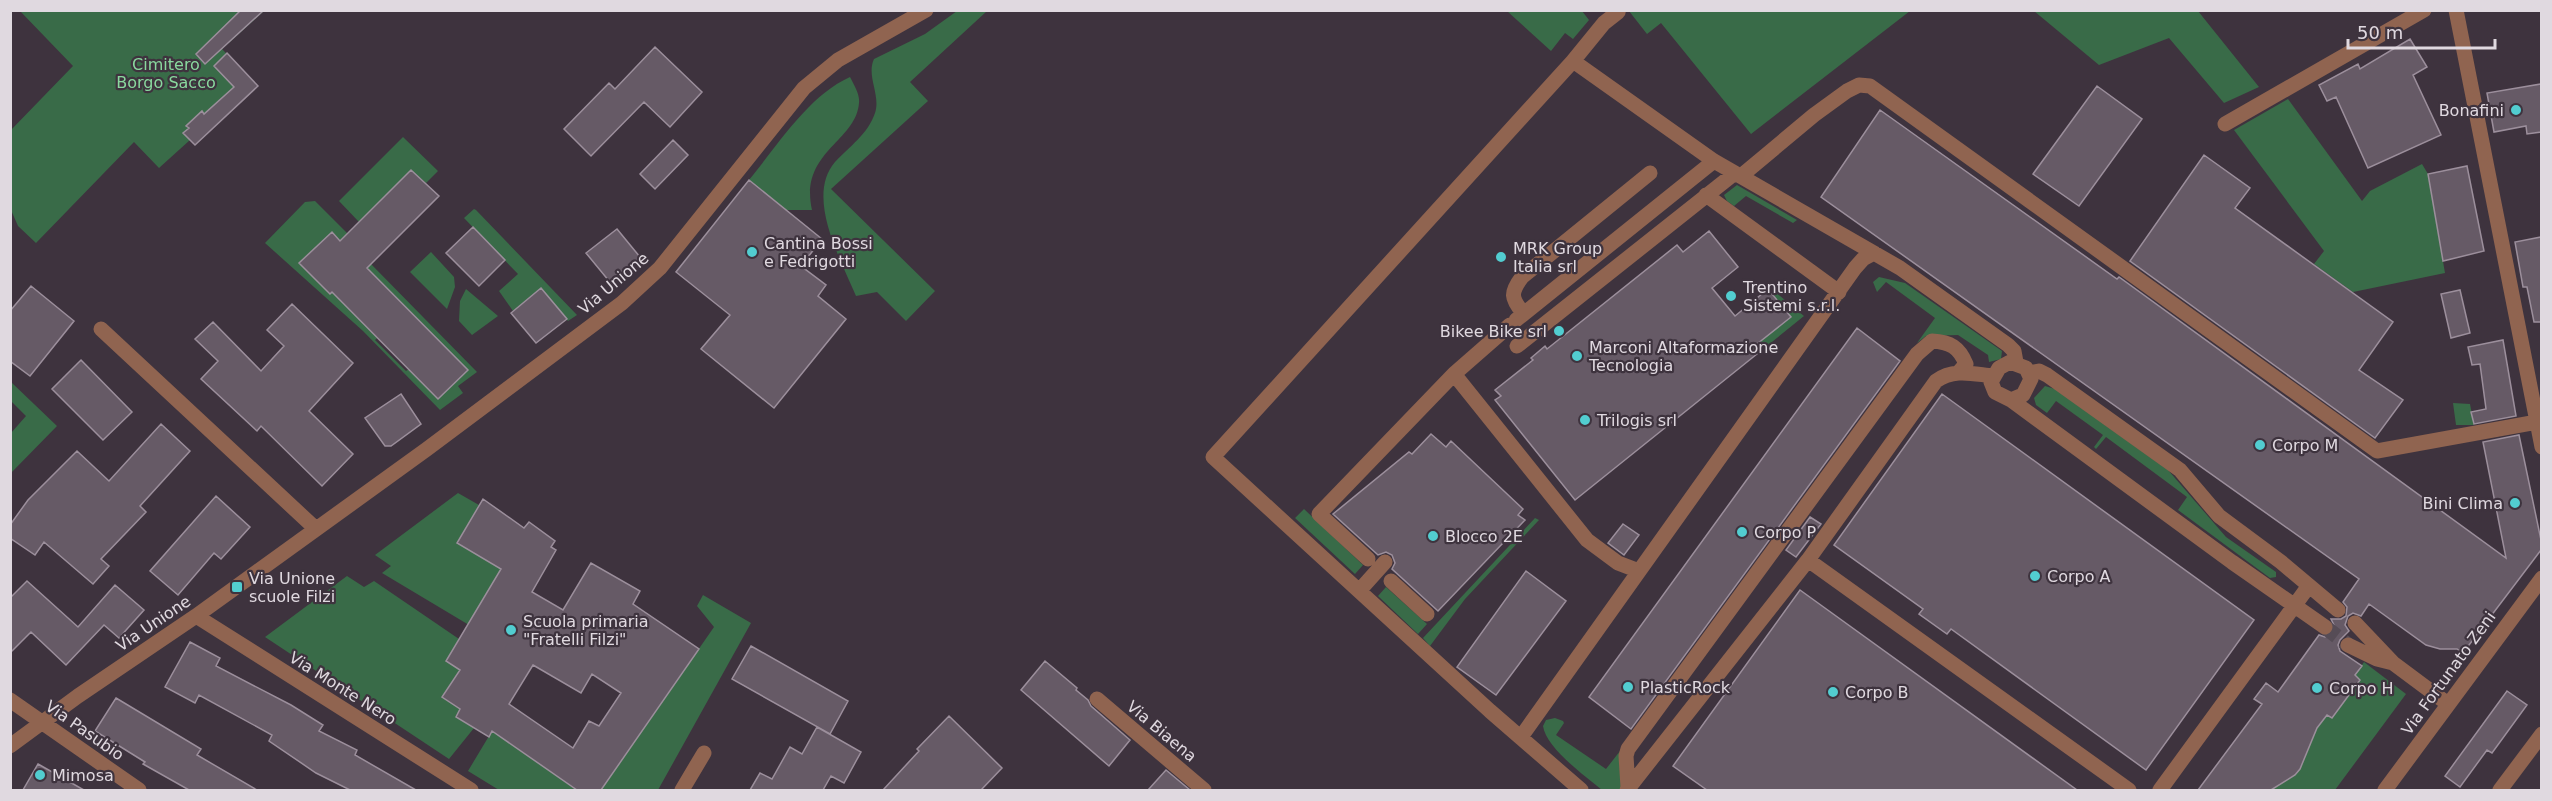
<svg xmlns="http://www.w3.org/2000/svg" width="2552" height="801" viewBox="0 0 2552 801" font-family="'DejaVu Sans',sans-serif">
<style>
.green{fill:#396b48;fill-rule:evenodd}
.building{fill:#665a66;stroke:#9c8f9c;stroke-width:1.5;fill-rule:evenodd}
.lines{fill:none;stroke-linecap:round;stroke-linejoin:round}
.minor-tunnel{stroke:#564c56;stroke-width:15;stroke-dasharray:15 8;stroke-linecap:butt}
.minor{stroke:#906450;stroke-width:15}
.poi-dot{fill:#52cdd0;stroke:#3e333e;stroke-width:2}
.labels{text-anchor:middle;stroke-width:4.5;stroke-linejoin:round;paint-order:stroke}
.park-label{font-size:16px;fill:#89d89e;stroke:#3e333e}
.poi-label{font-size:16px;fill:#e0d9e0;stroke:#3e333e;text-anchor:start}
.street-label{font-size:16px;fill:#e0d9e0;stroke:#3e333e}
</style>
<rect width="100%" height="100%" fill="#3e333e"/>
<path class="green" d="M20,11H264L222,49L258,86L195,145L190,140L159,168L134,142L36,243L18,226L11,210L10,131L73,66Z
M957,11H987L910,82L928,101L831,189L935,291L906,321L877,292L856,296C841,260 805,197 835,162C849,147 868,134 875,113C881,95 866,76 874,59L925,34Z
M1507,11H1582L1589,20L1573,39L1565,33L1551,51Z
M1629,11H1910L1751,134L1661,23L1647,34Z
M2034,11H2198L2259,87L2224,103L2169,38L2099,65Z
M850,77C854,85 860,94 859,103C856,142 799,152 812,210H786L749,180C777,146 809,95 850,77Z
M2288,99L2362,201L2370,191L2422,164L2428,174L2445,273L2353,292L2314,264L2324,251L2234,130Z
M403,137L438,171L426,183L411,170L359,222L339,201Z
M1737,185L1797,220L1793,223L1746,196L1734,206L1727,201L1724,195Z
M315,201L373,259L370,263L477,372L458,386L463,393L440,410L363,331L265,243L305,202ZM332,232L391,293L362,322L332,292L330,294L299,263ZM408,309L468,370L438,399L409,369L406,371L375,340Z
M474,209L476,210L577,315L568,321L541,288L513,311L499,291L518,274L464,218Z
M431,252L454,277L455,287L447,309L410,272Z
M1879,277L1905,283L2002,351L2001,359L1989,362L1988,355L1958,335L1926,336L1917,343L1935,318L1886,282L1877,292L1873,282Z
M1767,285L1804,316L1757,354L1752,348L1768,289Z
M466,289L498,316L472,335L459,321L460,301Z
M11,382L57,426L11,473V433L26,416L11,401Z
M2045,386L2055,389L2168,470L2226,537L2276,572V577L2270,578L2178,510L2187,497L2106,437L2096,449L2094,447L2103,435L2056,401L2047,413L2036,405L2034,398Z
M2453,403L2470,404L2474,425H2456Z
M458,493L479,505L457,543L501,569L469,625L382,573L391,566L375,555Z
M1304,509L1363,565L1355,574L1295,518Z
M1535,518L1539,520L1465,599L1430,646L1423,638Z
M347,576L364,587L374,581L459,639L446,661L460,670L442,697L460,709L456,717L474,728L449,759L265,637Z
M1386,587L1427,624L1418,634L1378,596Z
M703,595L751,623L658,790H601L714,627L697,606Z
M2364,662L2406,694L2335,790H2271L2300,769L2320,718L2327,715L2332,718L2359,680L2355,675Z
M1555,718L1563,721L1564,723L1556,735L1606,769L1620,751L1619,763L1629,790H1602C1585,776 1546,748 1543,726L1546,720Z
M492,731L577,790H499L468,771Z"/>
<path class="building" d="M241,10H264L205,64L196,54Z
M2410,39L2427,67L2413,75L2441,135L2368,168L2336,97L2327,101L2319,85L2358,64L2360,69Z
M655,47L702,92L670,127L644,102L591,156L564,129L609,83L615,89Z
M227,53L258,86L195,145L183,133L189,128L186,126L202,111L204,114L234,87L214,66Z
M2541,84V132L2527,134L2526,126L2494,132L2487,93Z
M2097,86L2142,119L2079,206L2033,174Z
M1880,110L2117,279L2119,277L2506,558L2483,442L2519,435L2541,540V550L2463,653L2457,649H2440L2426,645L2369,604L2361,616L2353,613L2348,616L2345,625L2349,631L2340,640L2338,645L2340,651L2362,666L2355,675L2360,680L2332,718L2327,715L2317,728L2300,769L2295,775L2271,790H2198L2262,704L2254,699L2266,683L2278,692L2319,635L2325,637L2333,633L2335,627L2331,619H2341L2346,616L2347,607L2343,602L2359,579L1821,197Z
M673,140L688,155L655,189L640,174Z
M2204,155L2250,188L2235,208L2393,322L2359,370L2403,400L2375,438L2130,261Z
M2467,166L2484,251L2443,261L2428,174Z
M411,170L439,196L367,268L468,370L438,399L332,292L330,294L299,263L332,232L340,241Z
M749,180L822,239L801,266L826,285L818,296L846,319L774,408L701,349L730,315L676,272Z
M473,227L505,260L479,286L446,253Z
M617,229L640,257L609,281L586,253Z
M1709,231L1738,267L1712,288L1735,316L1768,289L1791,317L1752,348L1757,354L1575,500L1495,400L1501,396L1495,390L1533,360L1531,358L1545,346L1547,349L1677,245L1683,252Z
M2541,237V322H2534L2527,287H2523L2515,242Z
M31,286L74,321L30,376L10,361V311Z
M541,288L567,319L536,343L511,313Z
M2460,290L2470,333L2451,338L2441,294Z
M292,304L353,363L309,411L353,454L322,486L261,426L257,431L201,379L218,361L195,339L213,322L261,371L284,346L267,330Z
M1857,328L1900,361L1631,729L1589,697Z
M2503,340L2516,416L2474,424L2471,412L2486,409L2480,364L2472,365L2468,347Z
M81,360L132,412L103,440L52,389Z
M401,394L421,424L391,446H385L365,418Z
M1942,394L2254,620L2146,770L1951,629L1947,634L1919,614L1923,609L1834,545Z
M161,424L190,451L140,506L146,512L101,559L109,566L93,584L44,542L35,555L10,538V525L28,500L77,451L109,481Z
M1431,434L1446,447L1451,441L1523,509L1518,515L1525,520L1438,611L1392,569L1395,563L1392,555L1386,552L1378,555L1333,514L1409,452L1412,454Z
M216,496L250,527L221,559L214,553L178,595L150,571Z
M483,499L524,528L529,522L555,541L551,547L556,550L532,592L563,610L591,563L640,591L633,604L699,649L601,790H577L492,731L489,737L456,717L460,709L442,697L460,670L446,661L501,569L457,543ZM533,665L581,693L592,674L621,693L599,726L589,721L573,748L509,704Z
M1810,517L1821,524L1796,557L1786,550Z
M1623,524L1639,535L1624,555L1608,543Z
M1526,571L1566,601L1496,695L1457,667Z
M27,581L78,627L115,585L144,610L119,638L104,625L66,665L31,632L10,653V598Z
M1800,590L2077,790H1707L1673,766Z
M190,642L220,658L216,666L291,705L323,725L319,731L357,750L355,755L416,790H350L316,773L269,741L272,735L199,695L195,703L165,687Z
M751,646L848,701L830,734L732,679Z
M1045,661L1077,688L1076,690L1088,700L1091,706L1130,740L1109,766L1021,690Z
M2507,691L2527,705L2492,753L2487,750L2460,787L2445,776Z
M116,698L201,749L197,755L257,790H189L143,764L145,762L95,731Z
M949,716L1002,768L981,790H883L919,751L917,749Z
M817,727L861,752L844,783L831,776L823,790H750L760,773L772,779L790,747L802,754Z
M38,764L84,790H23Z
M1166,770L1190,790H1148Z"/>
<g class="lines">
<path class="minor-tunnel" d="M2325,627L2348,645"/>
<path class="minor" d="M2456,10L2542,447
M1573,61L1604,23L1618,12L1617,10
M2225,124L2424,10
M1741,176L1814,115L1847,91L1859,85L1870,86L2377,451L2537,422
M1706,195L1839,292
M1523,313C1511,298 1510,293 1522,277L1650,173
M1516,320L1714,161
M1510,325L1454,374L1587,540L1618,563L1639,571
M101,329L316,529
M1517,346L1735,173
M2010,362L2026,368L2031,379L2023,395L2011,400L1995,392L1991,382L1999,368Z
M2030,373L2039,371L2047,375L2180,470L2219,516L2281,562L2338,610
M2011,400L2232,562L2325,627
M1368,559L1319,514L1454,374
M1808,560L2129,790
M1391,581L1427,614
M1359,591L1385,562
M196,616L471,790
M2355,623L2393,663L2448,704
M2348,645L2377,659L2393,663
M1097,699L1204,790
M10,700L139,790
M1521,737L1855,268L1863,259L1874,253
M10,746L78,696L196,616L427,449L622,303L660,268L804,88L838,60L926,10
M1628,787L1626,756L1628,749L1917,354L1932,341C1950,342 1959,347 1966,364L1959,372
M682,790L704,753
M1581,790L1490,711L1213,457L1573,61L1714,161L1900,268L2008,345L2014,351L2016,362
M1627,790L1808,560L1936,381C1954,368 1973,374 1993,376
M2160,790L2308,587
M2385,790L2542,578
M2500,790L2542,734"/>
</g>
<g class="poi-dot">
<circle cx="2516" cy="110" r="6"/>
<circle cx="752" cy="252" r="6"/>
<circle cx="1501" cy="257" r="6"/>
<circle cx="1731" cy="296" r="6"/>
<circle cx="1559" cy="331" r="6"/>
<circle cx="1577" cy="356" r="6"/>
<circle cx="1585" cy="420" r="6"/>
<circle cx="2260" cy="445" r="6"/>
<circle cx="2515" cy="503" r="6"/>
<circle cx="1742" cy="532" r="6"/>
<circle cx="1433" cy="536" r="6"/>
<circle cx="2035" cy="576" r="6"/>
<rect x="231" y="581" width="12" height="12" rx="3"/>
<circle cx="511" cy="630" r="6"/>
<circle cx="1628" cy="687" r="6"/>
<circle cx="2317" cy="688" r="6"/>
<circle cx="1833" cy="692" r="6"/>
<circle cx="40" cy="775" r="6"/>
</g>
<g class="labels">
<g class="park-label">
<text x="166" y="70">Cimitero<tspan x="166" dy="18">Borgo Sacco</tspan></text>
</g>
<g class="poi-label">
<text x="2504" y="116" text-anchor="end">Bonafini</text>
<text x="764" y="249">Cantina Bossi<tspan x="764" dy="18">e Fedrigotti</tspan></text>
<text x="1513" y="254">MRK Group<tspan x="1513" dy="18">Italia srl</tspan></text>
<text x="1743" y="293">Trentino<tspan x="1743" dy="18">Sistemi s.r.l.</tspan></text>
<text x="1547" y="337" text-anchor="end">Bikee Bike srl</text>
<text x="1589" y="353">Marconi Altaformazione<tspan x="1589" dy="18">Tecnologia</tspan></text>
<text x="1597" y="426">Trilogis srl</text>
<text x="2272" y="451">Corpo M</text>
<text x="2503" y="509" text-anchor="end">Bini Clima</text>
<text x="1754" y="538">Corpo P</text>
<text x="1445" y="542">Blocco 2E</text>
<text x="2047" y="582">Corpo A</text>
<text x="249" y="584">Via Unione<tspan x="249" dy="18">scuole Filzi</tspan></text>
<text x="523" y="627">Scuola primaria<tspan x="523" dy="18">"Fratelli Filzi"</tspan></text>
<text x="1640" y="693">PlasticRock</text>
<text x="2329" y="694">Corpo H</text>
<text x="1845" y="698">Corpo B</text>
<text x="52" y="781">Mimosa</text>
</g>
<g class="street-label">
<text transform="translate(613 283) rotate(-40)" y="6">Via Unione</text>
<text transform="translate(153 623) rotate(-34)" y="6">Via Unione</text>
<text transform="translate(2448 673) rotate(-54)" y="6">Via Fortunato Zeni</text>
<text transform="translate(343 688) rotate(32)" y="6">Via Monte Nero</text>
<text transform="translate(85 730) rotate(35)" y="6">Via Pasubio</text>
<text transform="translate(1162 731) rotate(40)" y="6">Via Biaena</text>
</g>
</g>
<rect width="2552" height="801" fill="none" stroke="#e0d9e0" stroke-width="24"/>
<path d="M2348 39v9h147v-9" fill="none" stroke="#e0d9e0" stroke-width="3"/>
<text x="2357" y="39" font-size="18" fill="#e0d9e0" stroke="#3e333e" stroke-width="4.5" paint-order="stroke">50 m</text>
</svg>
